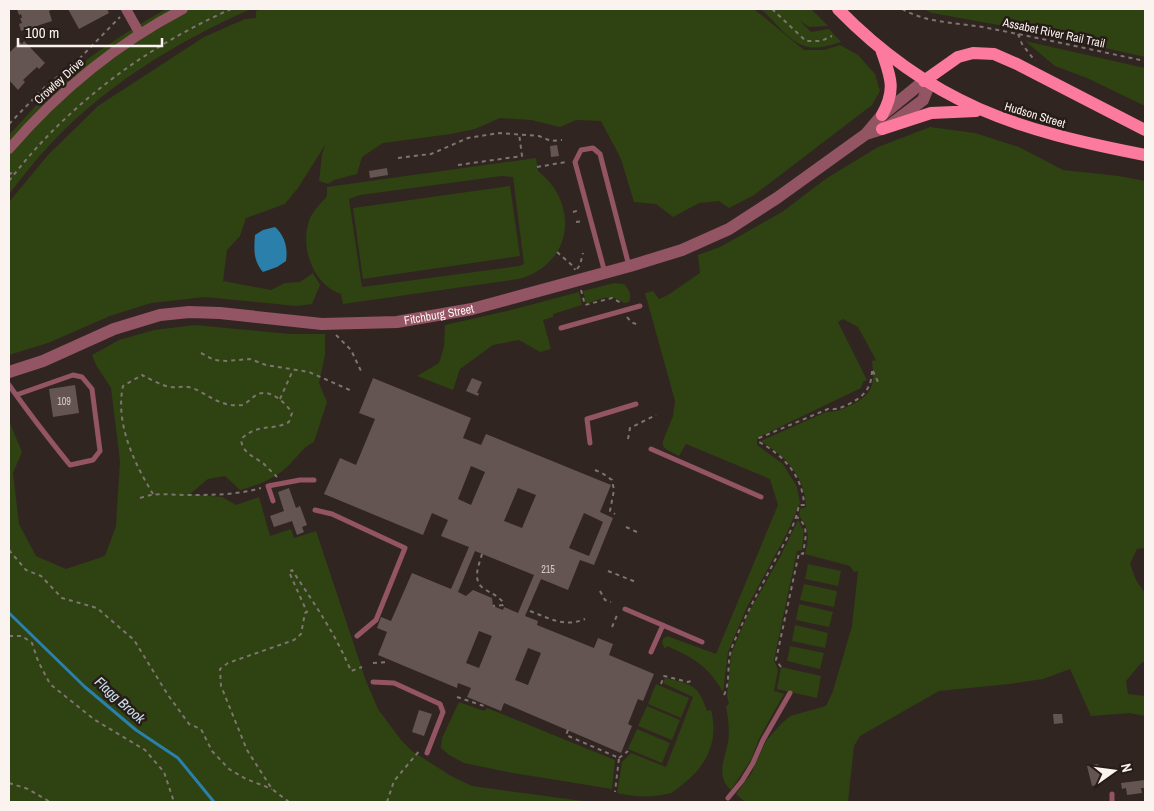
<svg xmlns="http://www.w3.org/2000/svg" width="1154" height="811" viewBox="0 0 1154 811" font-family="'Archivo Narrow',sans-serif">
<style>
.green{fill:#2f4211;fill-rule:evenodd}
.water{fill:#2a80ab}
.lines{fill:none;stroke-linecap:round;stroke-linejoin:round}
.stream{stroke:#2a80ab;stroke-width:3}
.building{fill:#645553;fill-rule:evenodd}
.path{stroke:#7e7470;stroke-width:2;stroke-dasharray:4 4;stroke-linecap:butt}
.service{stroke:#935463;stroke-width:5}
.minor{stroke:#935463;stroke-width:10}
.tertiary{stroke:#935463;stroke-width:12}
.primary{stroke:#fc7a9e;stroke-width:12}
.labels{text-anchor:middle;stroke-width:5;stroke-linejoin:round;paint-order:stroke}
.number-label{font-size:10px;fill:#d5ccc9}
.street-label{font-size:12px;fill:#fbf3f0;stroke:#271c18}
.water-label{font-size:14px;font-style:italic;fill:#c9e0ee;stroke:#271c18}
</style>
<rect width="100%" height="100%" fill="#312521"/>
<path class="green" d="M166,9H251C174,43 102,87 45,150C32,164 21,179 9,194V135C22,121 34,107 48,93C83,59 124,33 166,9Z
M262,9H754L804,50H824L840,45L858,55L875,74L880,91L872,105L754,195L729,208L719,201L699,203L673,217L656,204L634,202L621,159L601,121L576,120L560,127L531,120L500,118L475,129L451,134L383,143L362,157L357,174L334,180L328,184L319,181L322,155L325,145L298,188L285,204L246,218L240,236L227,250L223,281L271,290L285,283L300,282L313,273L320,285L312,304L296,306L205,297L151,303L110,316L48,343L9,355V202L48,155L98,106L204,37L245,19L256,18V11Z
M761,9H811L828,26L809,27L800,21L811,32L829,29L841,42C835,44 828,46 822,47C795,52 779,25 761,9Z
M923,9H1145V57L1021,29L932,13Z
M1025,41L1145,68V106L1087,78L1055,66Z
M930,127L975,133L1019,147L1063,170L1119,176L1145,181V548L1137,549L1130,564L1136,580L1145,593V663L1142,662L1126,681L1128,694L1145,696V716L1130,713L1091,716L1070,669L1043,679L1009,684L939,691L860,736L854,746L848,802H745L736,794L751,774L766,741L781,724L790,716L826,706L833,691L852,626L858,571L854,572L850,566L805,554C809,539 810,528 799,516L800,509L806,507C805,476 786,457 761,441L826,412C835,412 841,410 849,406C873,395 875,385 872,361L876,360L858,327L843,319L838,322L867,380L863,382L861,388L757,438V445L783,464L797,487L800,503L786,535L746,609L728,652L723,692C708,666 694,658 667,646L665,649L662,643L663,639L667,636L716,654L778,505L770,479L686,444L679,456L667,450L663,446V441L673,416L675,401L645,293L653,291L659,299L668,295L700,273L698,255L720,247L782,212L827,178L878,147Z
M536,158L538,171C580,204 573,264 519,279L343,304L341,294C312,284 299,245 310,218C314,210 321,203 327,196V187ZM502,176L513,177L524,264L519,266L362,287L349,199L360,195Z
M510,186L520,256L363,279L353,208Z
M614,283L624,284C629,290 632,294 629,302L624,303C610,293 602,299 586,304L583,291Z
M579,292L582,305L553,314V317L543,320L551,349L540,352L519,340L493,345L460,369L453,390L417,376L439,363L444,347L445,325L507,311Z
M195,325L291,334H325V355L319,383L327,402L314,442C303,447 299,455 291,463C277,478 259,485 240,490L225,476L208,479L190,494L222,497L236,505L259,497L270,536L291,529L294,538L316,531L366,681L378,709L401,740L412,751L451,776L472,786L590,802H9V421L22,452L13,473L19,524L36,556L66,569L105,556L116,526L120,461L111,388L96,365L92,355L119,340L154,330Z
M798,520L804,531L802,550L797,551L774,660L778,670L774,691L784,694L759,739L751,760L731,790C715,775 725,760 728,742C730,729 728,718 726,706L729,704L727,696L731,654L748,614L781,555Z
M808,564L841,571L838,586L805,579Z
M804,584L837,591L834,607L800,600Z
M799,604L833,612L829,627L796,620Z
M795,625L828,633L825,648L792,641Z
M790,646L824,653L820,669L787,661Z
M781,667L821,676L817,698L777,689Z
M665,678C691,684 698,684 707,711L711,710C719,740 707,766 683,784C679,787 675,791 671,793C652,798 636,797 617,793L622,762L631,753L666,767L693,697L663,683Z
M656,684L689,698L681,718L648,704Z
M459,702L484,711L487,708L615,760L612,789L513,773L464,763L449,755L441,748L442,738Z
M647,706L680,720L672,740L638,726Z
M637,729L670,743L662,763L628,749Z"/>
<path class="water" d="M275,227C285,236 288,248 286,261L277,267L263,272C253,260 254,250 255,235L263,230Z"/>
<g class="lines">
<path class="stream" d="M9,613L85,687L136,730L178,758L214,802"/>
</g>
<path class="building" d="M17,9H51V10L49,11L52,21L21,31L19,24L22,23L20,18H22L21,14L19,15Z
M68,9H107L109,13L79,29Z
M24,41L45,63L39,69L37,67L23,80L25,82L18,90L9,80V53L20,42L22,44Z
M557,145L559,156L551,157L550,146Z
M387,168L388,175L370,178L369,171Z
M373,378L471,418L463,438L481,445L486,434L611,485L600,512L613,518L594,565L580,560L568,590L541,579L525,616L538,621L537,625L594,648L598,638L613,644L609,655L654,674L643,701L638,699L628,724L632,726L621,753L504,703L501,711L467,697L471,688L458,683L457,688L378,655L387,632L377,628L381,617L391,621L412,573L451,589L469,547L441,536L448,520L432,513L423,535L324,494L340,458L356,465L375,419L359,413ZM471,466L485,472L471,505L458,499ZM518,488L536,495L522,528L504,521ZM584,513L603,522L589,556L569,548ZM475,551L534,575L518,613L504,607L503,610L493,606L492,598L473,590L466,596L458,592ZM479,631L492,636L479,668L466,663ZM528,648L541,653L528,685L515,680Z
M472,378L482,382L477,393H479L478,396L466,391Z
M75,385L79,413L53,417L49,389Z
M289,488L296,508L300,506L307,525L302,527L304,532L297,535L292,521L274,527L270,516L284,511L278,492Z
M419,710L432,714L424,736L412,732Z
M1053,714H1062L1063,723L1054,724Z
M1098,764L1103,783L1092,786L1087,766Z
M1145,780V788H1141L1142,793L1127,795L1126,788L1122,789L1121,783Z"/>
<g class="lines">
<path class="path" d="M772,9L806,41H821L832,36
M902,9C929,24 958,22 987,28C1040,38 1093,50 1145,61
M1018,34L1022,44L1035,61
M9,124L44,88L80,58L120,17
M398,158L431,154L468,138L499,133L539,136L551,141L562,140
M458,165L522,156L519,133
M537,167L566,162
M9,175L11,173L13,175
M9,181C67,105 144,48 231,9
M573,212L580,210
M576,222L583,221
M557,252L574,267L575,270
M577,269L580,265L583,253
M581,290L585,305L612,298L623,304
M627,317L631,322L638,325
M336,335L351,350L362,373
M201,353L214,360L226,361L250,359L266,365L309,372L352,391
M280,399L293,370
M628,439L630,428L656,415
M595,470L602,473L612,480L614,490L610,511L615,514
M153,494C134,463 115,423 123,386L142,375C150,379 160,385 170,387C178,388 182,385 192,388C202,391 212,400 223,403C228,405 237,406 242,405C248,403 252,397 258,394C271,389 286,403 292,413L289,422C270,432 260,422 241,439C242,454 256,457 265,465C269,469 273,473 277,477
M140,498C156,492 170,495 187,495C212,495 237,495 261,488
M626,527L639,533
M9,550L26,570L41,576L62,598L97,608L134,640L168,695L189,724L201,729L212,751L229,769L246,779L272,789
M482,554C479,565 472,580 483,588C490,593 497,595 503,602V605L493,606
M608,571L636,582
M600,591L605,600L611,602
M530,611C549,618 564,628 585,619
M612,627L618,613
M9,636H22L32,643L38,661L50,684L95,720L145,750L164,772L174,802
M373,663L387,662
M781,667L776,660L799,553L803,554C805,539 810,527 797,517
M661,684L664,676L688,682L691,681
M724,695C731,681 726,662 732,647C744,618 758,592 773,564C783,545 795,527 799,505H804C803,476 783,455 759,442V438L828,409C835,410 841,408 847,405C864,397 872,388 872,369L879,384
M457,697L484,706
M568,730L566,735L619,758L615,792
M619,758L628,751
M9,783L28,789L50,802
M289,802L272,789L247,750L221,686L220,669L228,663L294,640L301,634L305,613L307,612L289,572L292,570C314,603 336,635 351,671L362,667
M387,802L394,781L420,750"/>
<path class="service" d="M605,273L575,162L581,150L593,148L600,154L629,266
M561,328L640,306
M9,385C28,412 49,439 70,465L93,460L100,451L92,389L82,377L73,375L16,395
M590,443L587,419L636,404
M651,449L761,497
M273,501L268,486L300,480H314
M315,510L332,514L405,548L376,620L357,636
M625,609L702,642
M651,652L663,625
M373,682L394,683L440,704L443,712L427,753
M1112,794V802
M728,798L742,781L753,763L763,740L790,693"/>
<path class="minor" d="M126,9L140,34
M9,149C58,92 116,44 183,9"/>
<path class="tertiary" id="s1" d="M9,372L43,361L114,329L160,315L189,312L220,313L322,324L397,322L472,309L630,266L682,250L729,229L777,198L866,134L882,129L890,125L923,100L927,90L924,81L882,115L866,134"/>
<path class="primary" d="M838,9C932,105 1017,130 1145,155
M881,49C890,76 897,88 882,115
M924,81L958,57L973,53L994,54L1017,64L1145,130
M882,129L931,113L976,111"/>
</g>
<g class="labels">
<g class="number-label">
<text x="64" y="405">109</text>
<text x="548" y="573">215</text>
</g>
<g class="street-label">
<text transform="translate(1054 33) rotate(12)" y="4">Assabet River Rail Trail</text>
<text transform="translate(59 81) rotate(-42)" y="4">Crowley Drive</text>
<text transform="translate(1035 115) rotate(17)" y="4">Hudson Street</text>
<text dy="4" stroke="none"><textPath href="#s1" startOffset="442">Fitchburg Street</textPath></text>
</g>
<g class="water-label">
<text transform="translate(120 700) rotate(42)" y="5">Flagg Brook</text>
</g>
</g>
<rect width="1154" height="811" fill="none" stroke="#fbf3f0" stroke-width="20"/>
<g transform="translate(1114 771) rotate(76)" stroke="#271c18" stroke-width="4" paint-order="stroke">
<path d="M0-4L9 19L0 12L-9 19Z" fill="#fbf3f0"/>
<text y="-8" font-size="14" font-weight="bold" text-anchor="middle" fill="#fbf3f0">N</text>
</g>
<path d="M18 38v8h144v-8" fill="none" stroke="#fbf3f0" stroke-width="2.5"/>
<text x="25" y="38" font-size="15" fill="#fbf3f0" stroke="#271c18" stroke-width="4" paint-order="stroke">100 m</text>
</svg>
